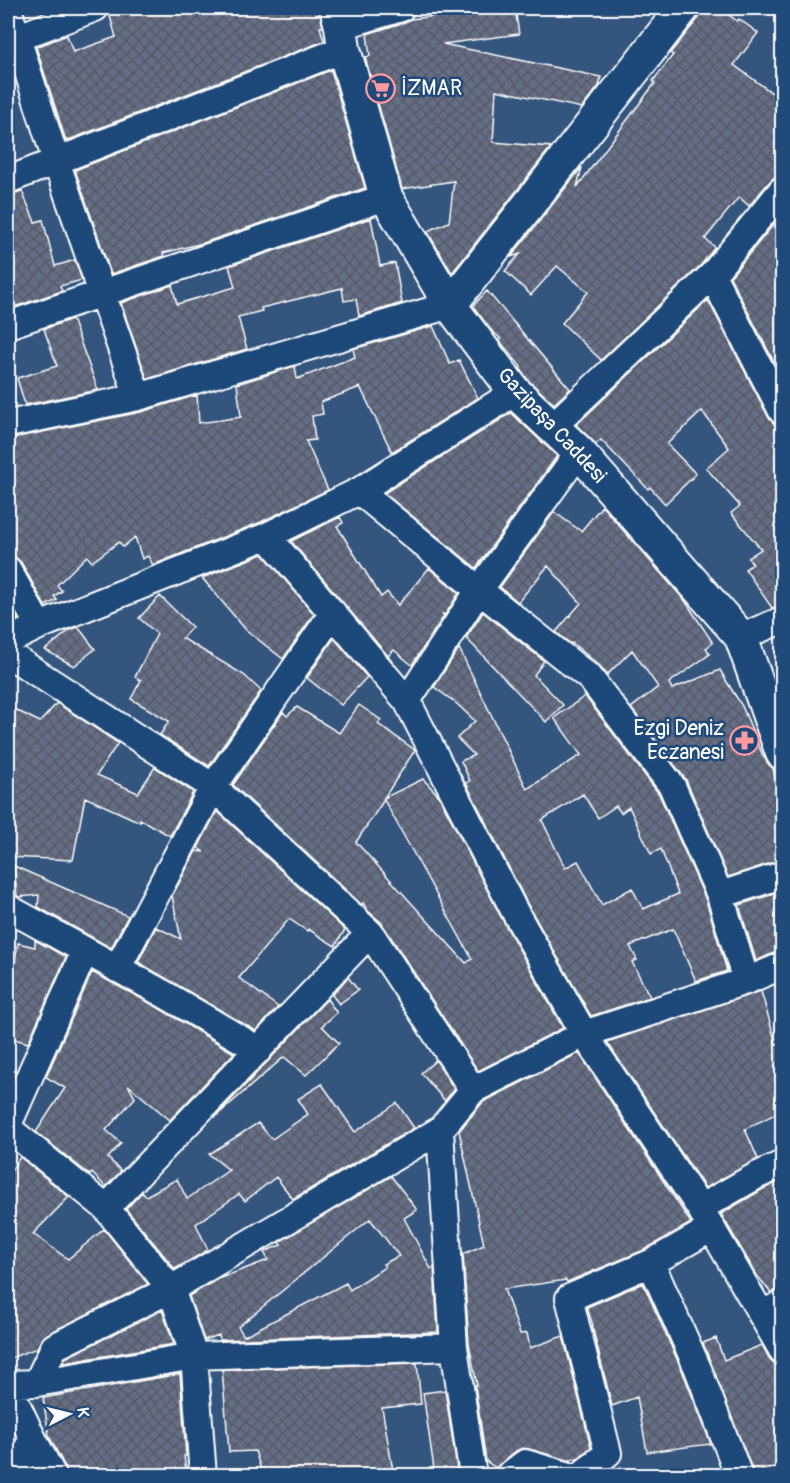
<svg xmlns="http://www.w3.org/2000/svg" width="790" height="1483" viewBox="0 0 790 1483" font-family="Pangolin,sans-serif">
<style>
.building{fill:url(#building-cross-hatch);stroke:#fff;stroke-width:1.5;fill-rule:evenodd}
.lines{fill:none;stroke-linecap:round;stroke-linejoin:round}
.minor-casing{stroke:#fff;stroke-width:30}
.tertiary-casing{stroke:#fff;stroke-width:36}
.minor{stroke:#1f4a7a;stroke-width:26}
.tertiary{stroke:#1f4a7a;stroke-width:32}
.labels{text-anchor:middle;stroke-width:5;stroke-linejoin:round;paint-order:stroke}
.poi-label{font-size:21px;fill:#fff;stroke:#1f4a7a;text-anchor:start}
.street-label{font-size:21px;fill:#fff;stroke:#1f4a7a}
</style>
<defs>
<pattern id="building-cross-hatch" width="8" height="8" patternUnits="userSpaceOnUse" patternTransform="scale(1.5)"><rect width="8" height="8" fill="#656e87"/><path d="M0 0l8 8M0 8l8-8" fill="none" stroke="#565a64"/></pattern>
</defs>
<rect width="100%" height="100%" fill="#34557e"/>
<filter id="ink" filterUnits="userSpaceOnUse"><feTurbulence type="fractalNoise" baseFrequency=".0167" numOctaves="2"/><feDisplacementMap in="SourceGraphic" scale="12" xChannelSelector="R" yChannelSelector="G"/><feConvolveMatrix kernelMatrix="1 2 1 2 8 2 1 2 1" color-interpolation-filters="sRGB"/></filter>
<g filter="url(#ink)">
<path class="building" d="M110,8H319L323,27H320L324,41L66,141L36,47L67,35L73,52L116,37L109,13Z
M433,8H462L463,10L492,8V11L515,8L519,34L443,44L601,77L599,86L582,108L496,90L493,142L551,147L452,273L427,231L449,222L454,181L402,189L365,57L370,56L367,34L405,22L411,19L434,16Z
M707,8H720L737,21L739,19L758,33L734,65L783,101V175L776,176L771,180L749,206L739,197L705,239L715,247L701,265L601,360L562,323L588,292L557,266L531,295L505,271L520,254L511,257L582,167L577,187L655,83L653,81L673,55L670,53Z
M331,70L365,188L203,243L163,253L164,256L111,274L75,170Z
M22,191L35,222L43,220L55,266L75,260L82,280L60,286L62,291L8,309V195Z
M783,213V379L730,277Z
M371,218L380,266L395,263L402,303L359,316L356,299L344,301L342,288L261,308L262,311L238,317L247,349L147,379L121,303L172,285L177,304L235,287L229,266Z
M487,291L570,389L554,404L528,380L520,368L521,367L499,340L501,339L490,329L473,306Z
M708,300L769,418L783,434V605L772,608L745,569L753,564L748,558L761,549L731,513L740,506L706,468L729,448L702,411L667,444L696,474L665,504L650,487L648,489L601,440L596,444L576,425Z
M72,319L98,390L25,405L17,378L57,366L44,329Z
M433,326L450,364L459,360L478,398L392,452L360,387L321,402L323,414L312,416L315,440L306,441L328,490L261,522L153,565L148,556L142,559L135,537L123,547L119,542L92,562L87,556L57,585L62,591L54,596L57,600L45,606L21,562L15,557L8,555V439L141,412L197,395L199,423L241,417L237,384L295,366L297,379L355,357L353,349Z
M511,413L557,456L476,568L384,493Z
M602,506L686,602L713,643L706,648L710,654L669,683L672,689L720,670L727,682L742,706L763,756L770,766L773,768L783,825V860L777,861L728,877L686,780L631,708L658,687L632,650L607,675L600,666L572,643L571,644L556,632L581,603L548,566L518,602L500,587L554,512L581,531Z
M340,517L343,523L337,526L381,597L387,592L398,605L429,568L459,593L445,615L442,613L444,616L412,665L394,650L388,656L291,541Z
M263,554L314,614L283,659L246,630L202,578Z
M160,596L192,627L182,638L244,675L261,691L209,766L160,735L169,721L131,699L141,680L135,677L157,634L139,618Z
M8,600L18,619L8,624Z
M483,612L544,661L534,675L563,705L546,722L466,638Z
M78,627L95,649L74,666L45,650L70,630Z
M334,638L367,677L341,705L307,678Z
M459,648L527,789L581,755L554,718L585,696L659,794L706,900L727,971L696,981L673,929L630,946L637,960L632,962L650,997L591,1016L528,905L466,783L470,781L461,761L474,755L457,738L475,721L457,704L434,687ZM583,794L598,818L616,806L621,813L629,807L651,854L661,849L678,894L643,909L632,888L602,905L578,861L565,868L542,820Z
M57,703L118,743L97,775L138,793L155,767L193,792L170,836L140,819V822L85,797L73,860L8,857V706L40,722Z
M359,705L381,720L378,724L415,750L384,798L423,779L439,796L502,919L563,1028L478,1071L381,922L368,911L363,903L362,905L233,785L283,712L287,716L297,707L339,733ZM384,800L472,959L466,963L356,842Z
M217,811L345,930L335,946L308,929L307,931L289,919L239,978L278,1007L256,1031L138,962L156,927L181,939L172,896L196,851L204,852L198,848Z
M14,866L128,916L111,948L38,907L39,895L19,897L17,896Z
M783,891V951L776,952L756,961L739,905Z
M35,940L66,957L28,1043L8,1037V1000L18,943L35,947Z
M92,972L157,1007L234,1053L170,1120L128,1085L135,1098L106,1130L121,1143L108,1158L121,1171L106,1187L92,1173L90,1175L36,1132L65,1088L46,1077Z
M348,977L358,990L339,1004L332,995Z
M761,991L776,1044L783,1042V1110L745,1129L758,1159L705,1188L607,1042Z
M327,999L337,1013L322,1026L339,1043L306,1075L284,1057L214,1118Z
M579,1053L691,1223L644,1250L567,1282L566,1280L504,1289L520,1334L527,1333L530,1348L563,1336L591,1447L577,1459H571V1461L529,1449L522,1448L516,1451L496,1468L486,1461L475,1385H477L469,1344L463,1254L484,1245L459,1131L483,1102Z
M436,1060L454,1089L445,1101L421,1073Z
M322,1084L355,1132L397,1103L414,1128L293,1199L276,1177L245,1201L239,1194L196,1224L208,1250L175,1269L126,1209L128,1207L142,1192L146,1196L177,1179L187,1199L229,1170L209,1154L258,1123L272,1139L308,1114L298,1099Z
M20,1157L69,1197L33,1234L68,1259L104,1229L148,1284L47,1334L41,1340L37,1348L8,1359V1175Z
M391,1176L417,1210L404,1218L431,1269L434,1267L438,1332L220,1340L219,1335L204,1340L189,1296L221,1277V1278L268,1260L264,1252L281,1245L279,1242ZM370,1219L399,1256L383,1264L385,1267L350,1290L346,1283L244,1336L238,1327Z
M783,1180V1289L771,1293L756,1274L721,1214L763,1189Z
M643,1283L684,1375L711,1444L647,1452L637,1397L612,1406L592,1326H593L587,1307Z
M162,1310L174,1344L63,1363L65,1358Z
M716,1338L724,1360L762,1345L769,1358L774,1363L783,1365V1466L753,1472L703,1343Z
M417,1363L421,1404L382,1408L394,1476H263L255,1451L229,1452L222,1370Z
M180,1374L186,1456H184L187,1476H68L66,1469L49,1436L43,1398Z
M445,1390L458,1476H435L423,1393Z"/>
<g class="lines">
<defs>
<path id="minor" d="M8,9L56,161L138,397
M341,26L401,8
M8,41L95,8
M8,180L344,49
M712,275L782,411
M8,325L386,197
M8,424L138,397L450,305
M552,427L712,275L782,190
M359,491L479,590L590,678L672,786L720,895L746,981
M267,536L407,701L515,912L584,1034L700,1208L782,1350
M8,570L39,626
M741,637L782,620
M8,641L39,626L267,536L359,491L515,392
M8,654L213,787L370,933L473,1090
M407,701L479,590L579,452
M720,895L782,875
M8,908L164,994L259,1050
M117,969L213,787L333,613
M8,1125L85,951
M8,1128L106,1208L171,1289L194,1356L203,1476
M440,1130L454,1347L473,1476
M106,1208L370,933
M700,1208L756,1176L782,1164
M712,1228L651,1263L698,1369L739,1476
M761,1314L782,1304
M37,1383L54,1347L171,1289L440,1130L473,1090L584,1034L746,981L782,966
M8,1384L37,1383L194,1356L454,1347
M8,1386L33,1439L11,1476
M33,1439L53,1476
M508,1476L525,1463L569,1476
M580,1476L608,1453L569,1298L651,1263"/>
<path id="tertiary" d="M336,8L341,26L344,49L386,197L450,305L515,392L579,452L741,637L782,753
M450,305L683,8"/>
</defs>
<use href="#minor" class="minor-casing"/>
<use href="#tertiary" class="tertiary-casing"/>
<use href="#minor" class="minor"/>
<use href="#tertiary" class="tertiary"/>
</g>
</g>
<defs>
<symbol id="supermarket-ring" viewBox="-11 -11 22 22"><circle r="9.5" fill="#1f4a7a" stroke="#ff9aa2" stroke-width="1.5"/><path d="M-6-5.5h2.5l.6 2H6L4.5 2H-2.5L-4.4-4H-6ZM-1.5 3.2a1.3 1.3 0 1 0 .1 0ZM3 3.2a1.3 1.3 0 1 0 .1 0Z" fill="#ff9aa2"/></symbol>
<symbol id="pharmacy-ring" viewBox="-11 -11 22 22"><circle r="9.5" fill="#1f4a7a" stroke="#ff9aa2" stroke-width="1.5"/><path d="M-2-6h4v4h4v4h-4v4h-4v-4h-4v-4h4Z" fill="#ff9aa2"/></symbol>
</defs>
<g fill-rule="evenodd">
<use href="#supermarket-ring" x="364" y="72" width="33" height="33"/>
<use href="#pharmacy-ring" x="728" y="724" width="33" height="33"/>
</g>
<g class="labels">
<g class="poi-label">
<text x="401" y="95">İZMAR</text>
<text x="724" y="735" text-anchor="end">Ezgi Deniz<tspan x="724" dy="24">Eczanesi</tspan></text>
</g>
<g class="street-label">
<text transform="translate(552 425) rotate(47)" y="7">Gazipaşa Caddesi</text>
</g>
</g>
<rect width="790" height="1483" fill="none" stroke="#1f4a7a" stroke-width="30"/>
<rect x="15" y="15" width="760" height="1453" fill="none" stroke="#fff" stroke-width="2" filter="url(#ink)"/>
<g transform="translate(69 1414) rotate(83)" stroke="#1f4a7a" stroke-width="4.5" paint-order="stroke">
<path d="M0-4.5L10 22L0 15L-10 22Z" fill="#ffffff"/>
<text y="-9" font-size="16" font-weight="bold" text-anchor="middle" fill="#ffffff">K</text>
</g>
</svg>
